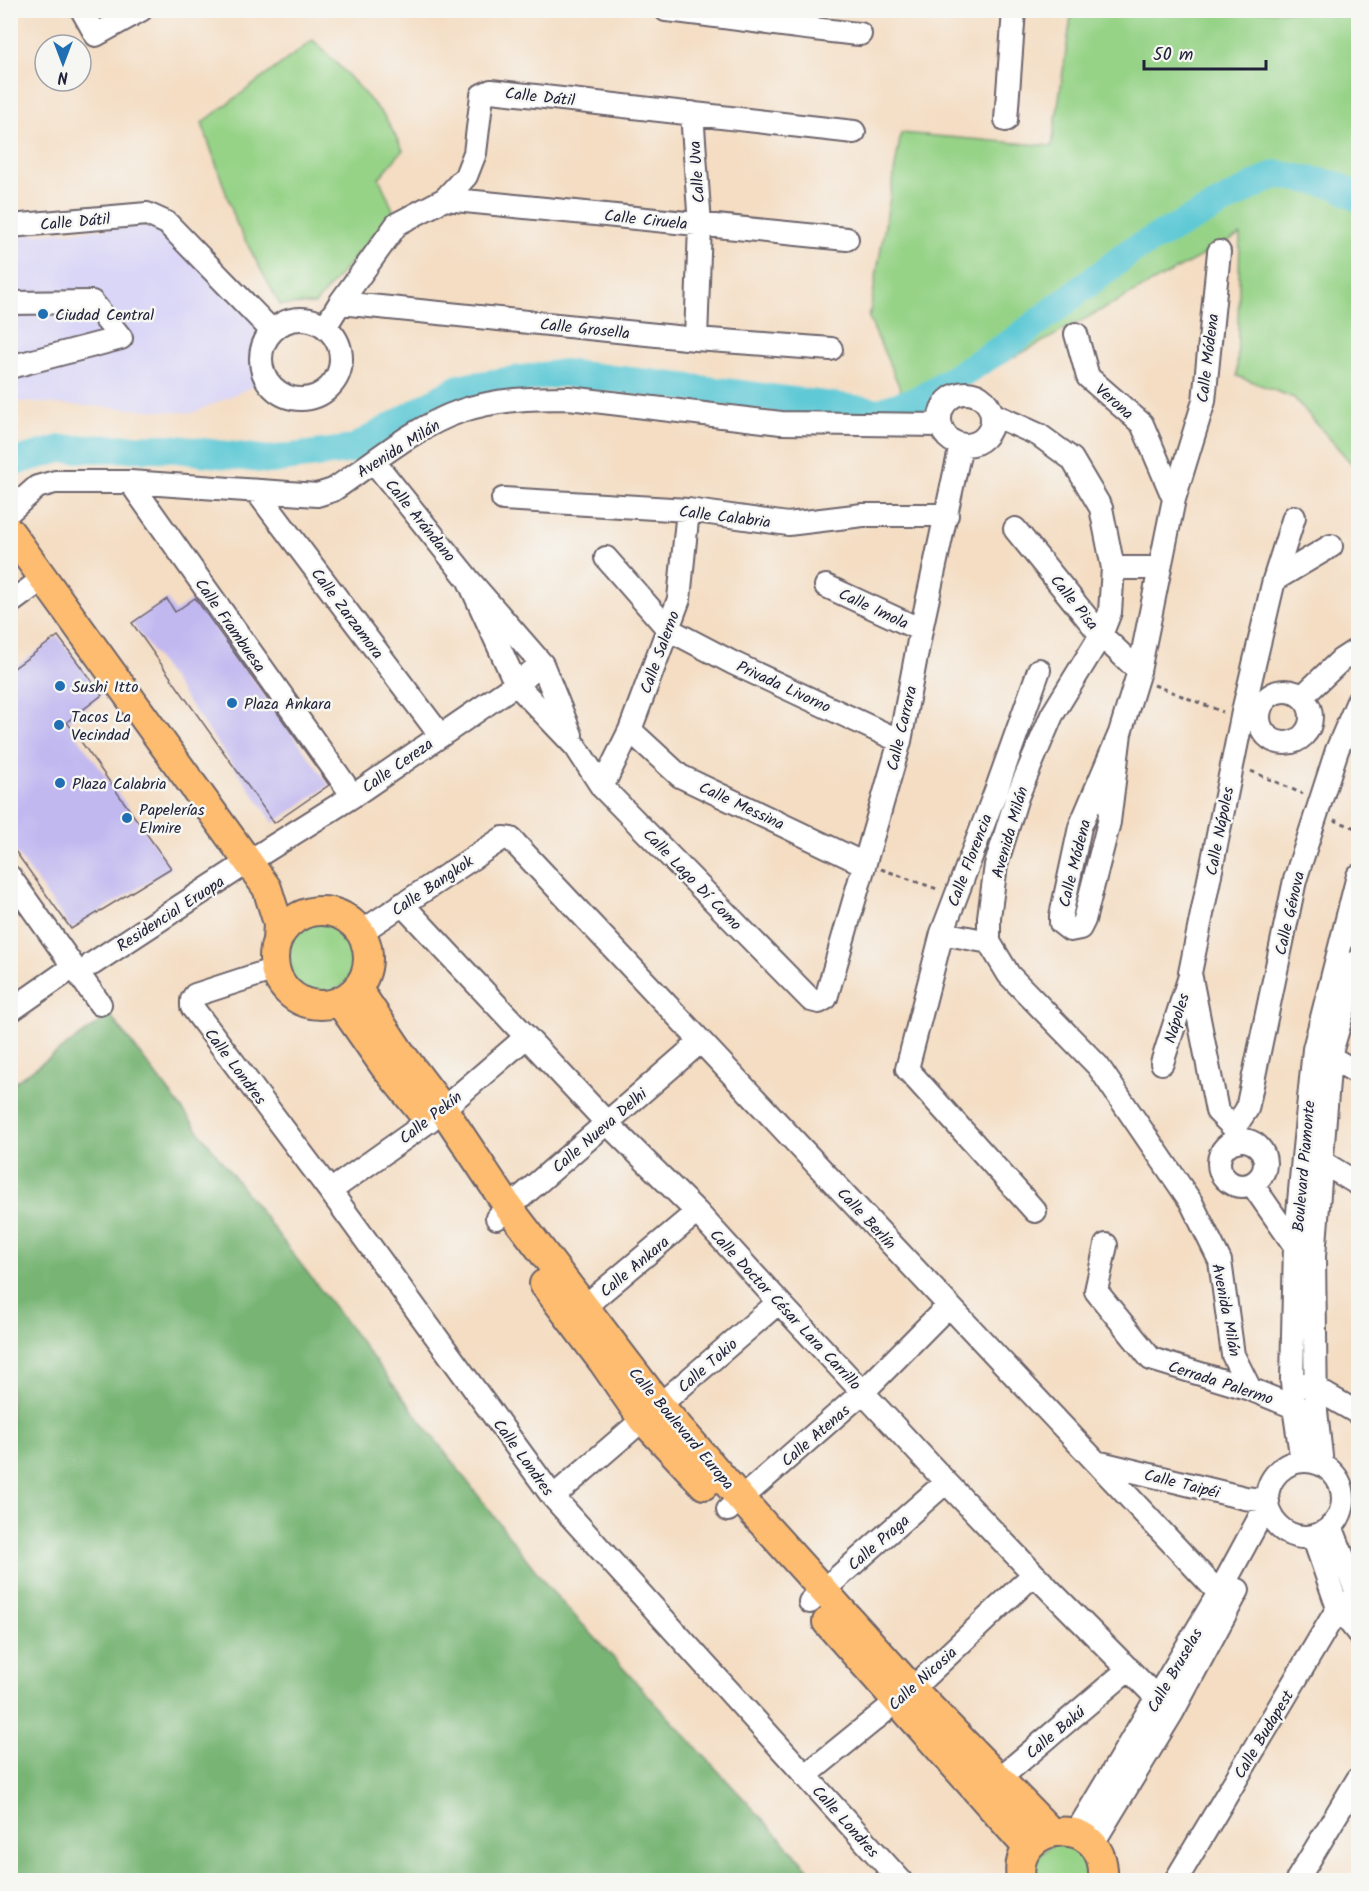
<svg xmlns="http://www.w3.org/2000/svg" width="1369" height="1891" viewBox="0 0 1369 1891" font-family="Kalam,sans-serif">
<style>
.built{fill:#dad6f7}
.green{fill:#96d387;stroke:#5c7a61;stroke-width:1.5}
.forest{fill:#78b574;stroke:#4d6c58;stroke-width:1.5}
.lines{fill:none;stroke-linecap:round;stroke-linejoin:round}
.river{stroke:#5ec9d6;stroke-width:28}
.building{fill:#c1b8f0}
.minor-casing{stroke:#6c636b;stroke-width:26}
.major-casing{stroke:#6c636b;stroke-width:32}
.path{stroke:#6c636b;stroke-width:3;stroke-dasharray:4.5 4.5;stroke-linecap:butt}
.minor{stroke:#fff;stroke-width:22}
.major{stroke:#fdbc70;stroke-width:28}
.poi-dot{fill:#1f6fb2;stroke:#f6f6f2;stroke-width:2}
.labels{text-anchor:middle;stroke-width:5;stroke-linejoin:round;paint-order:stroke}
.street-label{font-size:16px;fill:#22223b;stroke:#f6f6f2}
.poi-label{font-size:16px;fill:#22223b;stroke:#f6f6f2;text-anchor:start}
</style>
<rect width="100%" height="100%" fill="#f6f6f2"/>
<filter id="ink" filterUnits="userSpaceOnUse"><feTurbulence type="fractalNoise" baseFrequency=".0167" numOctaves="2"/><feDisplacementMap in="SourceGraphic" scale="12" xChannelSelector="R" yChannelSelector="G"/><feConvolveMatrix kernelMatrix="1 2 1 2 8 2 1 2 1" color-interpolation-filters="sRGB"/></filter>
<filter id="wash" filterUnits="userSpaceOnUse"><feTurbulence type="fractalNoise" baseFrequency=".008" numOctaves="4" result="noise"/><feDisplacementMap in="SourceGraphic" scale="24" xChannelSelector="R" yChannelSelector="G"/><feGaussianBlur stdDeviation="1.35" result="paint"/><feColorMatrix in="noise" values="0 0 0 0 0 0 0 0 0 0 0 0 0 0 0 0 0 1.4 0 .05"/><feComposite in="paint" operator="in"/></filter>
<g filter="url(#wash)">
<rect width="100%" height="100%" fill="#f4ddc3"/>
<path class="built" d="M151,225L165,232L263,331L255,341L254,370L260,383L193,413L11,401L10,236Z"/>
<path class="green" d="M1072,11H1358V471L1294,398L1237,376L1240,235L911,413L869,318L901,133L1052,146Z
M313,40L347,74L385,117L403,150L379,178L394,212L315,304L280,305L237,225L202,123Z
M282 957a37 37 0 1 1 74 0a37 37 0 1 1-74 0Z
M1057,1841L1085,1850L1092,1880H1033L1034,1859Z"/>
<path class="forest" d="M110,1015L549,1588L819,1880H11V1085Z"/>
<g class="lines">
<path class="river" d="M10,463L60,449L168,448L270,460L353,449L459,388L563,373L733,393L879,412L922,398L1012,342L1131,251L1276,174L1336,185L1358,198"/>
</g>
<g id="blocks">
<path class="building" d="M195,598L329,785L274,823L132,623L167,599L175,612Z
M58,636L102,695L67,722L171,868L71,929L10,844V671Z"/>
</g>
</g>
<g filter="url(#ink)">
<use href="#blocks" fill-opacity="0" stroke="#6c636b" stroke-width="1.5"/>
<g class="lines">
<defs>
<path id="minor" d="M82,10L96,35L141,10
M666,10C731,17 795,28 860,34
M692,113L700,225L696,339
M1006,120L1014,10
M445,199L847,239
M10,226L147,214L167,223L272,331
M10,303L92,302L121,338L10,367
M340,303L696,339L831,349
M261 359a40 40 0 1 1 80 0a40 40 0 1 1-80 0Z
M325,327L340,303L397,224L445,199L466,176L475,153L482,95L491,91L854,132
M1076,334L1088,377L1142,424L1174,499
M940 419a26 26 0 1 1 52 0a26 26 0 1 1-52 0Z
M992,414L1039,435L1072,459L1101,508L1113,568L1110,612L1101,635L1052,715L1017,797L996,865L989,917V942L1009,975L1098,1066L1191,1202L1220,1261L1233,1355L1250,1389
M374,462L468,579L542,664L571,735
M130,482L353,796
M257,492L440,735
M503,499L688,510L788,524L863,515H947
M10,511L37,487L55,482H130L317,495L333,490C373,463 414,427 461,411C496,399 533,398 569,398L781,423L940,425
M1015,529L1101,635L1139,671
M606,558L668,629L733,663L900,741
M1113,568H1160
M468,579L516,684L576,747L602,787L811,1000L819,1002L826,998L900,741L921,630L961,445
M1274,580L1331,546
M826,586L921,630
M10,603L44,578
M1259 717a26 26 0 1 1 52 0a26 26 0 1 1-52 0Z
M1302,697L1341,660L1358,649
M630,730L680,776L864,864
M1120,733L1080,827L1061,916V923L1070,930L1080,928L1084,920L1109,822L1120,733L1139,671L1174,499L1204,401L1219,252
M602,787L630,730L679,599L688,510
M10,877L100,1004
M402,904L607,1123L697,1212L779,1302L946,1482L1034,1574L1172,1713
M361,932L503,838L511,839L1219,1593L1231,1603
M942,933L989,942
M92,964L248,862L353,796L516,684L542,664
M275,969L195,995L192,1000V1007L330,1191L553,1497L900,1880
M10,1011L73,967
M1318,1050L1358,1073
M1162,1063L1190,976
M1234,1128L1247,1109L1295,880L1337,750L1358,701
M1219 1163a23 23 0 1 1 46 0a23 23 0 1 1-46 0Z
M1237,1141L1234,1128L1217,1111L1190,973L1244,707L1274,580L1294,517
M1309,1159L1322,1162L1358,1184
M1252,1184L1295,1246L1300,1249
M330,1191L429,1121L525,1038
M1035,1211L907,1069L942,933L997,788L1039,670
M497,1218L700,1042
M1106,1245L1096,1291L1151,1359L1250,1389L1294,1407L1306,1409
M572,1317L697,1212
M1304,1384L1316,1389L1358,1413
M1302,1461L1294,1407L1292,1380L1295,1246L1303,1158L1314,1049L1358,876
M1267 1499a38 38 0 1 1 76 0a38 38 0 1 1-76 0Z
M1096,1462L1245,1498L1268,1501
M1322,1465L1316,1411L1314,1256L1330,1056L1358,961
M553,1497L779,1302
M728,1510L863,1392L949,1305
M1331,1526L1358,1596
M1313,1536L1338,1608L1358,1633
M810,1602L946,1482
M805,1776L912,1689L1034,1574
M988,1788L1129,1669
M1076,1833L1219,1593L1267,1504
M1093,1843L1172,1713L1238,1590
M1176,1880L1338,1608L1358,1596
M1297,1880L1358,1779"/>
<path id="major" d="M10,532L267,888L278,923L277,941
M274 958a47 47 0 1 1 94 0a47 47 0 1 1-94 0Z
M357,988L402,1055L443,1109L509,1208L660,1406L741,1499L912,1689L1051,1832
M339,1001L385,1067L420,1110
M544,1284L603,1362L643,1420L704,1485
M827,1622L1028,1848
M1021,1880C1011,1820 1108,1811 1103,1880"/>
</defs>
<use href="#minor" class="minor-casing"/>
<use href="#major" class="major-casing"/>
<path class="path" d="M1154,685L1223,712
M1251,771L1303,794
M1334,820L1358,829
M881,869L940,890"/>
<use href="#minor" class="minor"/>
<use href="#major" class="major"/>
</g>
</g>
<g class="poi-dot">
<circle cx="43" cy="314" r="6"/>
<circle cx="60" cy="686" r="6"/>
<circle cx="232" cy="703" r="6"/>
<circle cx="59" cy="725" r="6"/>
<circle cx="60" cy="783" r="6"/>
<circle cx="127" cy="818" r="6"/>
</g>
<g class="labels">
<g class="street-label">
<text transform="translate(540 96) rotate(6)" y="6">Calle Dátil</text>
<text transform="translate(696 172) rotate(-94)" y="6">Calle Uva</text>
<text transform="translate(646 219) rotate(6)" y="6">Calle Ciruela</text>
<text transform="translate(75 221) rotate(-5)" y="6">Calle Dátil</text>
<text transform="translate(585 328) rotate(6)" y="6">Calle Grosella</text>
<text transform="translate(1207 358) rotate(-83)" y="6">Calle Módena</text>
<text transform="translate(1115 401) rotate(41)" y="6">Verona</text>
<text transform="translate(398 448) rotate(-32)" y="6">Avenida Milán</text>
<text transform="translate(725 516) rotate(7)" y="6">Calle Calabria</text>
<text transform="translate(421 520) rotate(51)" y="6">Calle Arándano</text>
<text transform="translate(1075 602) rotate(51)" y="6">Calle Pisa</text>
<text transform="translate(874 608) rotate(25)" y="6">Calle Imola</text>
<text transform="translate(348 613) rotate(53)" y="6">Calle Zarzamora</text>
<text transform="translate(231 625) rotate(55)" y="6">Calle Frambuesa</text>
<text transform="translate(659 652) rotate(-70)" y="6">Calle Salerno</text>
<text transform="translate(784 686) rotate(25)" y="6">Privada Livorno</text>
<text transform="translate(901 728) rotate(-77)" y="6">Calle Carrara</text>
<text transform="translate(397 765) rotate(-35)" y="6">Calle Cereza</text>
<text transform="translate(742 805) rotate(25)" y="6">Calle Messina</text>
<text transform="translate(1219 831) rotate(-79)" y="6">Calle Nápoles</text>
<text transform="translate(1009 832) rotate(-74)" y="6">Avenida Milán</text>
<text transform="translate(969 860) rotate(-69)" y="6">Calle Florencia</text>
<text transform="translate(1074 863) rotate(-76)" y="6">Calle Módena</text>
<text transform="translate(693 879) rotate(46)" y="6">Calle Lago Dí Como</text>
<text transform="translate(432 885) rotate(-34)" y="6">Calle Bangkok</text>
<text transform="translate(170 913) rotate(-33)" y="6">Residencial Eruopa</text>
<text transform="translate(1289 913) rotate(-77)" y="6">Calle Génova</text>
<text transform="translate(1176 1018) rotate(-73)" y="6">Nápoles</text>
<text transform="translate(236 1066) rotate(53)" y="6">Calle Londres</text>
<text transform="translate(430 1117) rotate(-38)" y="6">Calle Pekín</text>
<text transform="translate(599 1130) rotate(-41)" y="6">Calle Nueva Delhi</text>
<text transform="translate(1303 1166) rotate(-85)" y="6">Boulevard Piamonte</text>
<text transform="translate(867 1218) rotate(47)" y="6">Calle Berlín</text>
<text transform="translate(634 1266) rotate(-40)" y="6">Calle Ankara</text>
<text transform="translate(786 1309) rotate(47)" y="6">Calle Doctor César Lara Carrillo</text>
<text transform="translate(1227 1310) rotate(79)" y="6">Avenida Milán</text>
<text transform="translate(707 1365) rotate(-41)" y="6">Calle Tokio</text>
<text transform="translate(1221 1382) rotate(18)" y="6">Cerrada Palermo</text>
<text transform="translate(682 1428) rotate(50)" y="6">Calle Boulevard Europa</text>
<text transform="translate(815 1435) rotate(-41)" y="6">Calle Atenas</text>
<text transform="translate(524 1457) rotate(54)" y="6">Calle Londres</text>
<text transform="translate(1182 1483) rotate(14)" y="6">Calle Taipéi</text>
<text transform="translate(878 1542) rotate(-41)" y="6">Calle Praga</text>
<text transform="translate(1174 1670) rotate(-60)" y="6">Calle Bruselas</text>
<text transform="translate(922 1678) rotate(-42)" y="6">Calle Nicosia</text>
<text transform="translate(1055 1732) rotate(-40)" y="6">Calle Bakú</text>
<text transform="translate(1263 1734) rotate(-59)" y="6">Calle Budapest</text>
<text transform="translate(846 1821) rotate(48)" y="6">Calle Londres</text>
</g>
<g class="poi-label">
<text x="55" y="320">Ciudad Central</text>
<text x="72" y="692">Sushi Itto</text>
<text x="244" y="709">Plaza Ankara</text>
<text x="71" y="722">Tacos La<tspan x="71" dy="18">Vecindad</tspan></text>
<text x="72" y="789">Plaza Calabria</text>
<text x="139" y="815">Papelerías<tspan x="139" dy="18">Elmire</tspan></text>
</g>
</g>
<rect width="1369" height="1891" fill="none" stroke="#f6f6f2" stroke-width="36"/>
<g transform="translate(63 63) rotate(180)"><circle r="28" fill="#f6f6f2" stroke="#a1a1a9" stroke-width="1.5"/>
<path d="M0-4.5L10 22L0 15L-10 22Z" fill="#1f6fb2"/>
<text y="-9" font-size="16" font-weight="bold" text-anchor="middle" fill="#22223b">N</text>
</g>
<path d="M1144 60v9h122v-9" fill="none" stroke="#22223b" stroke-width="3"/>
<text x="1153" y="60" font-size="18" fill="#22223b" stroke="#f6f6f2" stroke-width="4.5" paint-order="stroke">50 m</text>
</svg>
